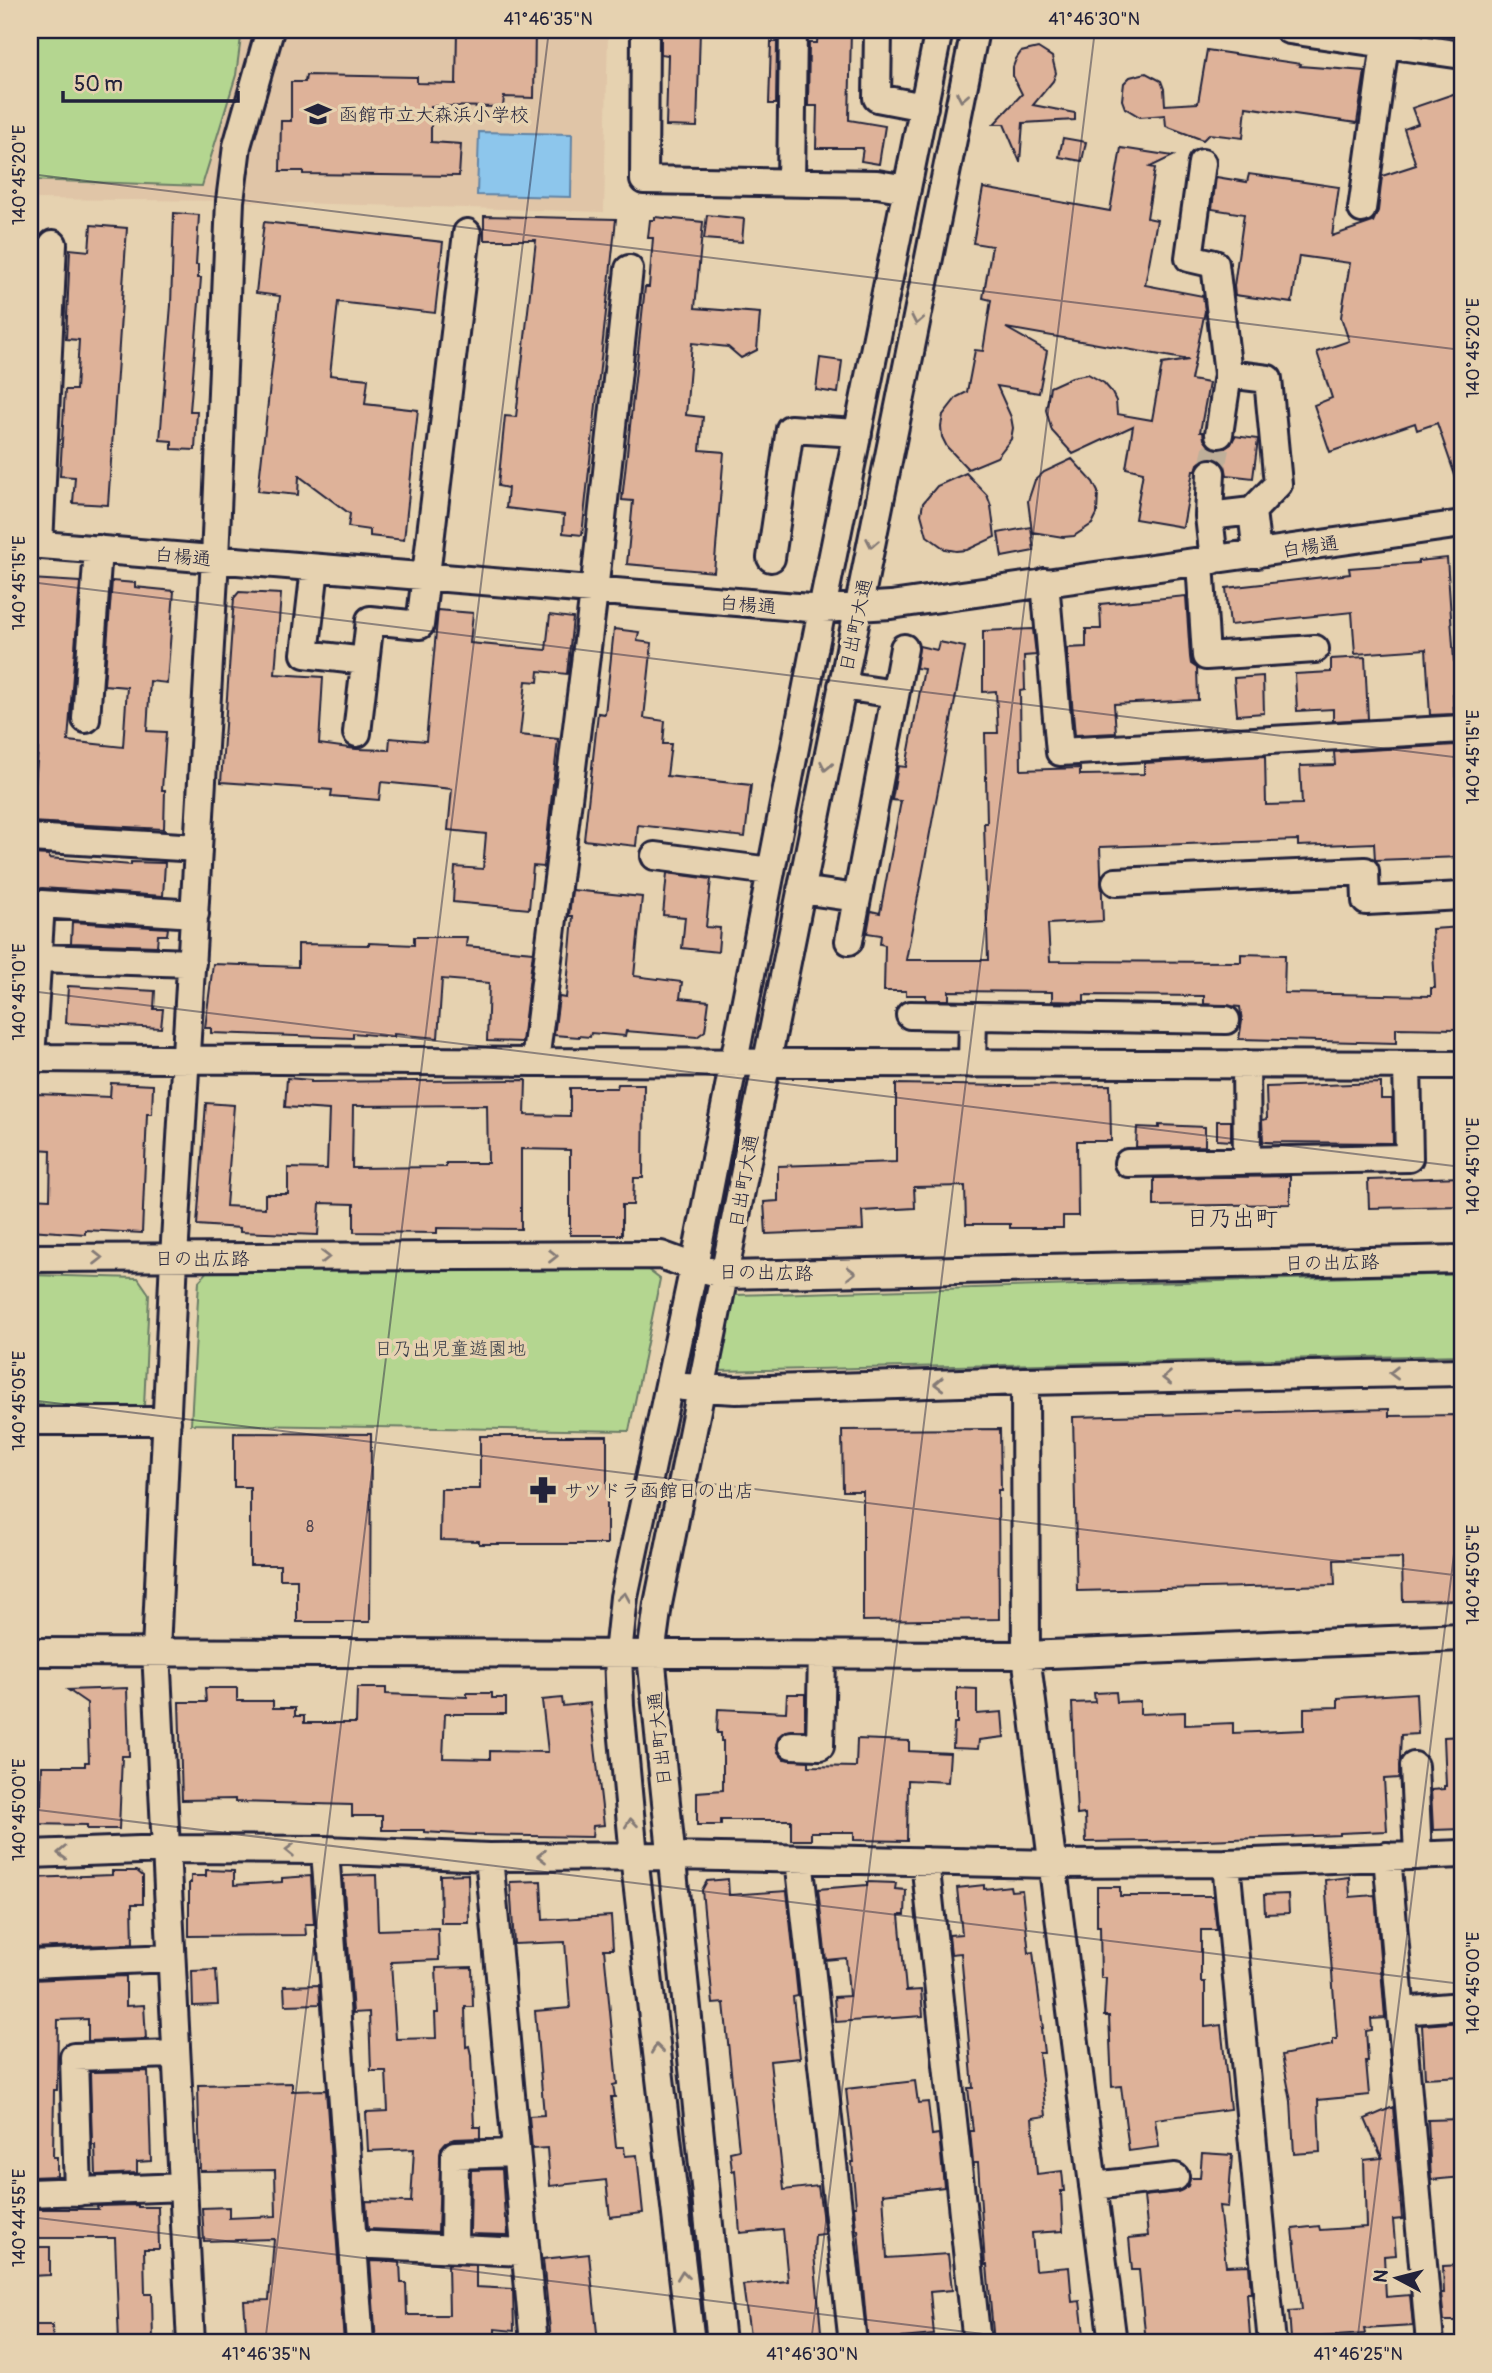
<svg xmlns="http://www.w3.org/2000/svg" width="1492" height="2373" viewBox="0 0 1492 2373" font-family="Pangolin,'Klee One',sans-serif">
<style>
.built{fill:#e0c5a7}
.green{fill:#b4d690;stroke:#6b7c66;stroke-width:2}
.water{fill:#8dc6ec;stroke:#6284a5;stroke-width:2}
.building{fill:#deb299;stroke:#22223b;stroke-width:2;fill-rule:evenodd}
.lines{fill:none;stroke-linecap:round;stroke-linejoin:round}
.minor-tunnel{stroke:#bfaf99;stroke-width:26;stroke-dasharray:26 13;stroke-linecap:butt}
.minor-casing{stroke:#22223b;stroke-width:32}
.minor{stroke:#e6d2b0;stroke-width:26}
.oneway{stroke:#847a76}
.ticks{fill:none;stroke:#22223b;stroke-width:2;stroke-opacity:0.45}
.labels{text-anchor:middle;stroke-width:7;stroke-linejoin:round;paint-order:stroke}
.number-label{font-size:16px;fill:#514652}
.poi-label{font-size:19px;fill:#22223b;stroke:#e6d2b0;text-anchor:start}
.street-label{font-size:19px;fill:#22223b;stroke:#e6d2b0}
.park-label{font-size:19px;fill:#383d48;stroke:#e6d2b0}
.quarter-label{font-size:23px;fill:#22223b;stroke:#e6d2b0}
.neatline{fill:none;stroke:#22223b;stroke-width:2.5}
.ticks-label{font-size:18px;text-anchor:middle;fill:#22223b}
</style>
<rect width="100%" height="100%" fill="#e6d2b0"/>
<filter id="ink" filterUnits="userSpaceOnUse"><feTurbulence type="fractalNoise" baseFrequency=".0143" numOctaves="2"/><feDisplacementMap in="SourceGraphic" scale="14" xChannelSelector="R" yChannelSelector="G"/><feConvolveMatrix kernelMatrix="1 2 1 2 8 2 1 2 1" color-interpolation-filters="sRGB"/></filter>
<g filter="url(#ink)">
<path class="built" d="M30,30H608L604,212L230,201L30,199Z"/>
<path class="green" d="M30,30H242L236,75L202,186L30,180Z
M211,1268L648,1270L660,1279L629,1431L191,1424L199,1281Z
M1462,1274V1355L719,1371L735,1295Z
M30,1275L138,1278L149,1294L144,1407L30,1404Z"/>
<path class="water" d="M479,132L572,134L571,197L477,195Z"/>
<path class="building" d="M457,30H535L534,98L504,97L503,107L431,106V142L461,144L459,176L303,174V171H280L281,121H291V82H305L306,75L417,77V83L456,84Z
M661,30H700L697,127L666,126L668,55L661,54Z
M818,30H851L849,120L885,126L879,164L861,161L863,148H816L817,106H808L809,43H817Z
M771,42H777L776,104H769Z
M1038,48L1052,57L1056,73L1053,81L1033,105L1075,113V120L1023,123L1020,162L1004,124H994L1022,94L1013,76V67L1016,59L1021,52Z
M1207,50L1301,64L1300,66L1365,71L1357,123L1246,107L1243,138L1209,134L1203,140L1166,126L1165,115L1140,117L1125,108L1122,100L1124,83L1130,77L1146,73L1161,81L1164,89L1165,105L1198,103Z
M1462,91V486L1459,487L1437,423L1417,430L1415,423L1330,452L1314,405L1332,398L1317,352L1349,341L1341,317L1350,263L1299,256L1292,303L1235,295L1234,286L1244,214L1212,209L1216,177L1247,182L1249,174L1339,187L1332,236L1373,222L1378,211L1382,176L1416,165L1404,129L1418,124L1412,108Z
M1063,138L1086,142L1082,161L1059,157Z
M1121,148L1173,156L1150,167L1155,168L1147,218L1157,220L1145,285L1203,296L1205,311L1191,380L1209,383L1200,432H1203L1204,439L1209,446L1217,450L1225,448L1231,444L1235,436L1258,439L1253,478L1227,475L1225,465L1220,460L1212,457L1204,459L1198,464L1196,471H1193L1183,527L1135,519L1143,472L1126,468L1133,426L1073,454L1052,431L1046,410L1050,387L1072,377L1088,374L1104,383L1111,391L1116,401L1117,414L1152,420L1162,364L1189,360L1006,328L1047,351L1039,393L997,386L1011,417L1013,428L1011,439L997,457L968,469L947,447L942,437L941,426L943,415L957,397L967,392L975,350L983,351L991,300L983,298L992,246L973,243L983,188L1110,211Z
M174,213L199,215L196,265H198V278H201L190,411H197L195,450L172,449V441L160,440L171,305Z
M707,215L744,219L742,242L704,239Z
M484,216L616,219L582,535L563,533L564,515L506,508L508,488L498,486L505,416L516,417L536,240H484Z
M655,217L703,222L695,308L760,313L757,350L741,358L728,347L692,343L686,415L703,417L700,450L724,452L714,572L627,564L633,501L622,500L645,287H649L653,238H648L650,220H655Z
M264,222L443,242L435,313L338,302L330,375L368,379L365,404L418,410L404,540L370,536V530L348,527L350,514L299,476L298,495L258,491L280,296L256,293Z
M91,225L127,228L108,505L73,503L75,477L60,476L65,390H76L79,340L66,339L70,249L89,251Z
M820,358L842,361L838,393L816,390Z
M1072,459L1093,482L1098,492L1097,514L1092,524L1074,536L1063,537L1032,532L1028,501L1035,480L1044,472Z
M966,473L987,495L991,506L995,537L967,550L956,551L945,549L927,536L921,514L923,503L937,486Z
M1031,527L1034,551L1002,557L998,533Z
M1447,558L1454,661H1458L1460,693H1453L1454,714L1430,715L1426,649L1355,654L1352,612L1230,625L1226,588L1350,574L1349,568L1418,563V561Z
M30,579L80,582L68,741L123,747L127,687L104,685L112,581L135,583V587L174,591L167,683L150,681L147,731L166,732L162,790H165L164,829L30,822V784H35L38,749L30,748Z
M239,592L281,594L275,674L323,677L319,744L356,749L389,750L390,738L426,741L438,610L473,613L470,643L546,650L550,615L573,618L567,674L539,671L538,682L526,681L520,735L558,739L544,867L533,866L529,909L453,902L455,867L483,869L486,834L448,830L452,789L381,782L379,800L331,796L332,790L221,782L234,598Z
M1186,596L1190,657L1191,664L1197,668L1198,700L1114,704L1116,733L1075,735L1067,648L1086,647V629H1101L1100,604Z
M614,629L639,632L637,641L652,643L644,718L665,721L663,744H671L667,776L751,785L745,837L638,825L636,846L584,840L598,713L605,714Z
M1033,629L1036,655L1024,656L1025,690L1020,691L1021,770L1080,768V775L1144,774V763L1265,756L1266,805L1302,804L1300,766L1335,765L1334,752L1456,745L1457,798L1462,797V857L1375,860L1374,843L1298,846V840L1100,847L1103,921L1048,924L1050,961L1241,962V954L1285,955L1284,993L1431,996V988H1435L1432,929L1462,927V966H1459L1457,1029L1396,1028V1043L1239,1039L1242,1021L1240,1007L1204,1004V996L1084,995V1002L1052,1001V992L949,991V1000H926V995H906V991H884L885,945L880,944L881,935L867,933L871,911L880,913L901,801L892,800L898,766L906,767L924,669L916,668L919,646L937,650L939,642L965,647L906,960H988L984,823H987L985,733H998L996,691L983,692V631Z
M1365,657L1368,719L1333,721V709L1297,711L1295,674L1331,672V659Z
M1263,676L1264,713L1237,715L1234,678Z
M30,854L49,855V858L131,865V862L165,863L163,896L42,888L30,892Z
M667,873L711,879L706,927L720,928L718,952L682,948L685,917L663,915Z
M572,890L642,897L634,976L682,982L680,998L709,1001L705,1031L697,1037L626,1031L625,1036L591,1033L590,1037L579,1036V1037L554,1035L559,997L566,998L573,916H569Z
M72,922L168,928L167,935H158L157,946L71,943Z
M414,937H467L466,946L533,952L522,1042L487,1041L489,983L442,979L438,1038L394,1034V1037L353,1033V1038L211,1033V1028H205L213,964L298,967V944L369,945V943L414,945Z
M68,986L155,991L154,1009H163L161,1028L66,1023Z
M287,1078L311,1080V1082L526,1080L525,1115L570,1116V1088H617L618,1084H644L643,1178H634L633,1205H622V1235H570V1150L521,1149V1229L437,1228V1233L354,1232V1204L320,1203L318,1235L240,1232V1228L197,1225L206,1103L234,1105L226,1206L265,1208V1194H288V1168L327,1169L329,1110L285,1107ZM487,1105L488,1163H446V1167L352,1168L353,1106Z
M111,1083L153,1085L152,1114H147L142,1233L85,1230V1234L30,1230V1198L50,1199L51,1150L35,1149L37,1094L110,1097Z
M1381,1083V1099H1392L1393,1143L1263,1142L1262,1120L1267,1119L1266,1087Z
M896,1084L1009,1086L1110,1085L1111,1141H1077L1078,1216H1063V1228H1010V1224H966L965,1186L914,1187L915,1208L862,1211L863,1230L766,1234L764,1202L778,1201V1166L896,1162Z
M1217,1121H1231V1141L1217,1140Z
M1159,1125L1205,1127V1146L1136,1147L1137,1127L1159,1128Z
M1290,1176V1204L1154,1206V1178Z
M1462,1177V1206L1369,1208L1368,1180Z
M1389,1409V1416L1460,1415L1462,1573L1459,1574L1460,1600L1403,1601L1402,1558L1334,1560L1335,1585L1077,1591L1073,1417Z
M1000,1429L1001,1490H998L999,1619L863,1621V1491H843L842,1430Z
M234,1433L371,1434L370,1622H297V1579H280V1565H250V1487H234Z
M480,1436H607V1544H479V1541L440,1540L441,1489H480Z
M127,1688L129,1756H122L119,1829H87V1825L30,1824V1805H41L42,1766H85V1762H89L87,1703L68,1690Z
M205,1688H237V1701H273V1708H295V1716H304V1723H356L357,1688H386V1694L467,1697V1693H492V1698H506V1714H445L443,1758L490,1759V1751L548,1752L542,1700L562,1698L563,1706L590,1703L604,1825L593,1826L592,1837L476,1835L424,1832V1830H382V1816H352V1805L235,1802V1799L182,1800L179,1702H206Z
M957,1688L977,1689V1714L1002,1712L1004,1737L979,1740L978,1749L953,1748L954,1723H957Z
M1116,1692L1117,1702L1140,1701V1714L1185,1712V1725L1233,1723V1733L1304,1730V1708L1338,1707V1698L1416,1693L1418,1734L1401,1735L1399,1778L1384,1779L1387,1831L1340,1833V1835L1151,1842V1841L1086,1842L1085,1814L1077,1815L1072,1703L1095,1702L1094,1693Z
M787,1694H805V1730L785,1731L779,1736L776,1744L778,1752L784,1759L809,1761V1766L856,1767L857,1739L909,1741V1751L950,1753L948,1782L908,1780L907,1841L854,1840V1832H811V1840H791V1820H721V1825H697V1792L723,1790V1741H721V1733H717L718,1709L786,1712Z
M1462,1736V1829L1433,1830L1431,1790L1444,1789V1786H1446L1444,1737Z
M206,1870L234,1871V1885L282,1882V1878L311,1876L314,1924H305L306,1935L189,1936V1883H191V1876H206Z
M112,1871H137L143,1876V1904H132L133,1944L30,1948V1878L112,1875Z
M468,1874L469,1923H441L440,1875Z
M376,1875L378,1930L438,1928L439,1960L391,1962L396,2039L436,2038L435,2013H438L436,1968L472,1967L473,2007H465L466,2047L469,2046L471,2055L474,2127H480V2138L454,2139L446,2142L441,2148L438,2232L368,2229L366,2201L411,2202L414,2149L368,2151L366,2112L388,2111L386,2071H371L369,2012L353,2013L343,1876Z
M1349,1877L1350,1897L1375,1895L1385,2018L1371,2019L1372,2030L1366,2031L1368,2061H1366L1369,2095L1318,2100L1320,2152L1294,2154L1291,2101L1282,2055L1333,2045V2039H1337L1325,1880Z
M728,1879L729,1895L787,1891L798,1996L793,1997L800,2058L770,2061L784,2190L818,2186L825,2234L815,2235L814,2253L822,2343H751L743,2285L788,2281L783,2229L740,2233L735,2170L732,2171L730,2152L739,2150L724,2003L713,2004L702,1890L707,1881Z
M541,1881L543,1920L611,1916L613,1949H604L617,2084L613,2085L615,2097H611L616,2147H624L625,2156L637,2155L643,2213L610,2217L606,2180L550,2186L547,2148L532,2149L529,2116L544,2115L535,2011L570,2008L565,1942L514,1944L510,1882Z
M867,1882L896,1883L895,1889L906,1890L905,1915H899L906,1991L921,1990L923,2016L836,2022L834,1997L849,1996L846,1958L826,1960L818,1889L867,1885Z
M984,1885V1889L1010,1886L1011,1891L1022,1890L1029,1953L1033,1952L1043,2028H1041L1044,2053H1039L1046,2116L1032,2118L1037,2174L1062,2171L1064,2191H1061L1063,2231L1032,2233L1035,2270L1069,2267L1072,2302L1080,2301L1085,2343H1050V2341L994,2343L987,2265H985L978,2163H973L970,2131H973L968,2088H973L961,1953L951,1954L949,1935L962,1934L957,1888Z
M1097,1887H1120V1896H1213L1217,1930H1201V1982H1205V2027L1221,2025L1230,2109L1155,2119L1159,2147L1129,2151L1121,2086L1112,2087L1109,2016H1104L1106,1978H1101L1100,1926H1097Z
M1288,1894L1289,1913L1265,1914L1264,1895Z
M216,1970L218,2005L193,2006L192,1971Z
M126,1976V2006L144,2005L146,2039L88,2041V2019L58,2020L57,2090H54L53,2157H57V2176L30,2177L31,1980Z
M319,1985L320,2004L285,2005L284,1986Z
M1462,2022V2076L1425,2078L1422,2025Z
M148,2071L151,2161L137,2162V2173L96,2175L95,2145H92L90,2072Z
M915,2081L918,2103L928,2102L932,2135L939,2134L944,2187L883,2194L887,2258L948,2254L952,2290L930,2292L934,2335L902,2338V2343H868L858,2230H856L854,2206H856L852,2162H854L846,2089Z
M292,2083V2091L326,2090L344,2343H247L244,2301L269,2300L274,2239L204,2241L202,2208L229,2207V2218L276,2216L275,2170L200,2171L198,2085Z
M1393,2107L1402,2219L1393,2220L1396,2255L1384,2256L1386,2297L1410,2295L1413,2326L1364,2329L1365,2334L1291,2339L1289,2311L1302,2310L1293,2229L1319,2226L1320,2230L1366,2227L1364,2160L1382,2158L1365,2119Z
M1460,2119L1462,2177L1431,2180L1428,2120Z
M1202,2153L1232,2155L1228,2207L1219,2206L1226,2266L1249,2265L1251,2293H1247L1250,2336L1176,2343H1146L1139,2270H1132L1129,2238L1148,2236L1144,2196L1177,2192L1188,2186L1190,2178H1200Z
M502,2169L505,2218L507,2219L508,2235L470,2234L471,2170Z
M138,2205V2207H158L159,2249H144L145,2294H152L153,2343H119L115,2238H33V2209H98L97,2206Z
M30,2247H50V2275L30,2276Z
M589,2254L598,2343H558V2339L551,2340L543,2259Z
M370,2261L400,2262L401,2283H406L407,2315H449L448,2264L476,2265V2287L513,2289L514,2331L495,2329V2343H376Z
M1462,2265V2321H1444L1441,2293H1444L1443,2266Z
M30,2325H52L53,2343H30Z"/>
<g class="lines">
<path class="minor-tunnel" d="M1211,473L1219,434"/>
<defs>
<path id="minor" d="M645,30L644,180L877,184L907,189
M878,30L877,98L924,107
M1289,30L1462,55
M1202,163L1189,258L1215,264L1228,374L1268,379L1278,484L1252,511
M791,182L793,30
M1362,209L1385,44
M1219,434L1228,374
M1209,516L1211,473
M30,544L822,609L891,605L1462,524
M39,545L53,244
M771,558L790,429L858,433
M1214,560L1209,516L1252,511L1257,554
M1200,562L1206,656L1315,649
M315,568L305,654L365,661
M1045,582L1060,752L1462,729
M842,686L895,694
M86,719L98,549
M357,733L370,620L420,625L467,233
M30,838L198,848
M655,856L770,871
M1116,882L1365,871L1366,901L1462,896
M801,890L857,898
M849,941L904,648
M38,958L192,963
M910,1015L1226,1020
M30,1058L535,1062L1462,1065
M31,1058L41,904L195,914
M535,1062L594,592L629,269
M972,1064L973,1016
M1246,1064L1247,1161
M1128,1163L1409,1158L1407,1065
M30,1258L661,1255L694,1267L726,1275L1462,1259
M1025,1381L1026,1655L1113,2343
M684,1387L736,1390L1025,1381L1462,1372
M30,1421H167
M30,1652L1026,1655L1462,1637
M792,1745L820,1746L822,1654
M1414,1766L1418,1856
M325,1850L360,2343
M30,1854L167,1849L325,1850L489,1857L671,1856L1053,1864L1226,1863L1462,1854
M1387,1856L1430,2343
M489,1857L534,2343
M799,1859L853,2343
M925,1861L977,2343
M1226,1863L1272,2343
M30,1964L171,1958
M1401,2011L1462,2006
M1093,2186L1175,2177
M78,2192L74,2057L175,2054
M30,2193L183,2187
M353,2244L525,2252
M454,2248L455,2155L516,2153
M191,2343L156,1651L174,1258L215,559L230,201L237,146L270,30
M691,2343L634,1856L620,1706L618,1654L624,1597L694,1267L822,609L939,30
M721,2343L651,1655L658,1604C763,1079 869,555 975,30"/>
</defs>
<use href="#minor" class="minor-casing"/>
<use href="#minor" class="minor"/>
</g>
<defs><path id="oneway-chevron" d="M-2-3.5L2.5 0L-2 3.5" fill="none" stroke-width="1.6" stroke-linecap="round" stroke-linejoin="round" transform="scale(1.75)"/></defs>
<g class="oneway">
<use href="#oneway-chevron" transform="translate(962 97) rotate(101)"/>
<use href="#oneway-chevron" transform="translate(917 320) rotate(101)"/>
<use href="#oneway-chevron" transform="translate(872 543) rotate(101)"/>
<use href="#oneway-chevron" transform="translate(826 766) rotate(102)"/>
<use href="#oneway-chevron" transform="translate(553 1256)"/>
<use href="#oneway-chevron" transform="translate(325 1257)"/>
<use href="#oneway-chevron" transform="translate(98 1258)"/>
<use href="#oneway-chevron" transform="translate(851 1273) rotate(-1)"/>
<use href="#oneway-chevron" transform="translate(1394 1373) rotate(179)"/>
<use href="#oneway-chevron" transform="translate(1167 1378) rotate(179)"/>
<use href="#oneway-chevron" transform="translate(939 1384) rotate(178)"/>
<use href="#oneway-chevron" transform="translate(624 1597) rotate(-81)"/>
<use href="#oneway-chevron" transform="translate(631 1823) rotate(-96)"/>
<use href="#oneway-chevron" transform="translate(290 1850) rotate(-179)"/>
<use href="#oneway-chevron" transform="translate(62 1853) rotate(178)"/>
<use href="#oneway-chevron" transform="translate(542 1856) rotate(180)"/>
<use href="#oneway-chevron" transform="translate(657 2049) rotate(-97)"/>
<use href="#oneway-chevron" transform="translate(683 2275) rotate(-97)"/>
</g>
</g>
<path class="ticks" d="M30,174L1462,350M30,582L1462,758M30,991L1462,1167M30,1400L1462,1576M30,1809L1462,1984M30,2217L1056,2343M265,2343L549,30M811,2343L1095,30M1357,2343L1462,1489"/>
<defs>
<symbol id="school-bare" viewBox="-9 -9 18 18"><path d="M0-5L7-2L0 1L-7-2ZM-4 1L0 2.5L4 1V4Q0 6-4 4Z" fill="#22223b" stroke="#e6d2b0" stroke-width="2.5" paint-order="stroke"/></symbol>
<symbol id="pharmacy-bare" viewBox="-9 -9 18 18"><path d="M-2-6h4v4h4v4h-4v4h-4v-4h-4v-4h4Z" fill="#22223b" stroke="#e6d2b0" stroke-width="2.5" paint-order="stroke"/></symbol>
</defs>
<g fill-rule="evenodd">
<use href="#school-bare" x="299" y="95" width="38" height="38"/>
<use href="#pharmacy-bare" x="524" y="1471" width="38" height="38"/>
</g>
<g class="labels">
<g class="number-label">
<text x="310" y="1532">8</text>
</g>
<g class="poi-label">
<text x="339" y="121">函館市立大森浜小学校</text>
<text x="564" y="1497">サツドラ函館日の出店</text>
</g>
<g class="street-label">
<text transform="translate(1310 546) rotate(-8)" y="7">白楊通</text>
<text transform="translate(183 556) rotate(5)" y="7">白楊通</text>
<text transform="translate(748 604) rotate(4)" y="7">白楊通</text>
<text transform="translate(855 625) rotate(-78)" y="7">日出町大通</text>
<text transform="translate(743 1181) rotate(-80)" y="7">日出町大通</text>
<text x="202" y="1265">日の出広路</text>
<text transform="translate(1332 1262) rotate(-1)" y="7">日の出広路</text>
<text transform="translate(766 1272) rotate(1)" y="7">日の出広路</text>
<text transform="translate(659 1739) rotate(-96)" y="7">日出町大通</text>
</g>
<g class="park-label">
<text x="450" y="1355">日乃出児童遊園地</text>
</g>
<g class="quarter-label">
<text x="1232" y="1226">日乃出町</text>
</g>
</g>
<rect width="1492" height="2373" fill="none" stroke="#e6d2b0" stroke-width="77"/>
<g transform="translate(1397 2278) rotate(277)" stroke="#e6d2b0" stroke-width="5" paint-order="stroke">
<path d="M0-5L12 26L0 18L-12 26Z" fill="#22223b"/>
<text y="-10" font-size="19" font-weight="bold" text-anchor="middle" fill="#22223b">N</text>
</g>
<path d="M63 91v10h175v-10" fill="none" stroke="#22223b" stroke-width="3.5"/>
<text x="74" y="91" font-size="21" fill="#22223b" stroke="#e6d2b0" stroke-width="5" paint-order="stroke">50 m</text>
<rect x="38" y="38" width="1416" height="2296" class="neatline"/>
<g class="ticks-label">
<text x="548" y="25">41°46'35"N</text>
<text x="1094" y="25">41°46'30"N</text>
<text transform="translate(19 175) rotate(-90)" y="6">140°45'20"E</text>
<text transform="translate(1473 348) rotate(-90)" y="6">140°45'20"E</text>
<text transform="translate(19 583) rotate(-90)" y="6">140°45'15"E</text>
<text transform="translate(1473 757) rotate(-90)" y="6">140°45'15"E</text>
<text transform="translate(19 992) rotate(-90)" y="6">140°45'10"E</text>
<text transform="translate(1473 1166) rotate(-90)" y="6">140°45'10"E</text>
<text transform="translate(19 1401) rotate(-90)" y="6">140°45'05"E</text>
<text transform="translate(1473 1575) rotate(-90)" y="6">140°45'05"E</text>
<text transform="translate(19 1810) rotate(-90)" y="6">140°45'00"E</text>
<text transform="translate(1473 1983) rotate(-90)" y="6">140°45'00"E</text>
<text transform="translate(19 2218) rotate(-90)" y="6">140°44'55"E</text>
<text x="266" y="2360">41°46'35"N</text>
<text x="812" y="2360">41°46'30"N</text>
<text x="1358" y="2360">41°46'25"N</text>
</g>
</svg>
